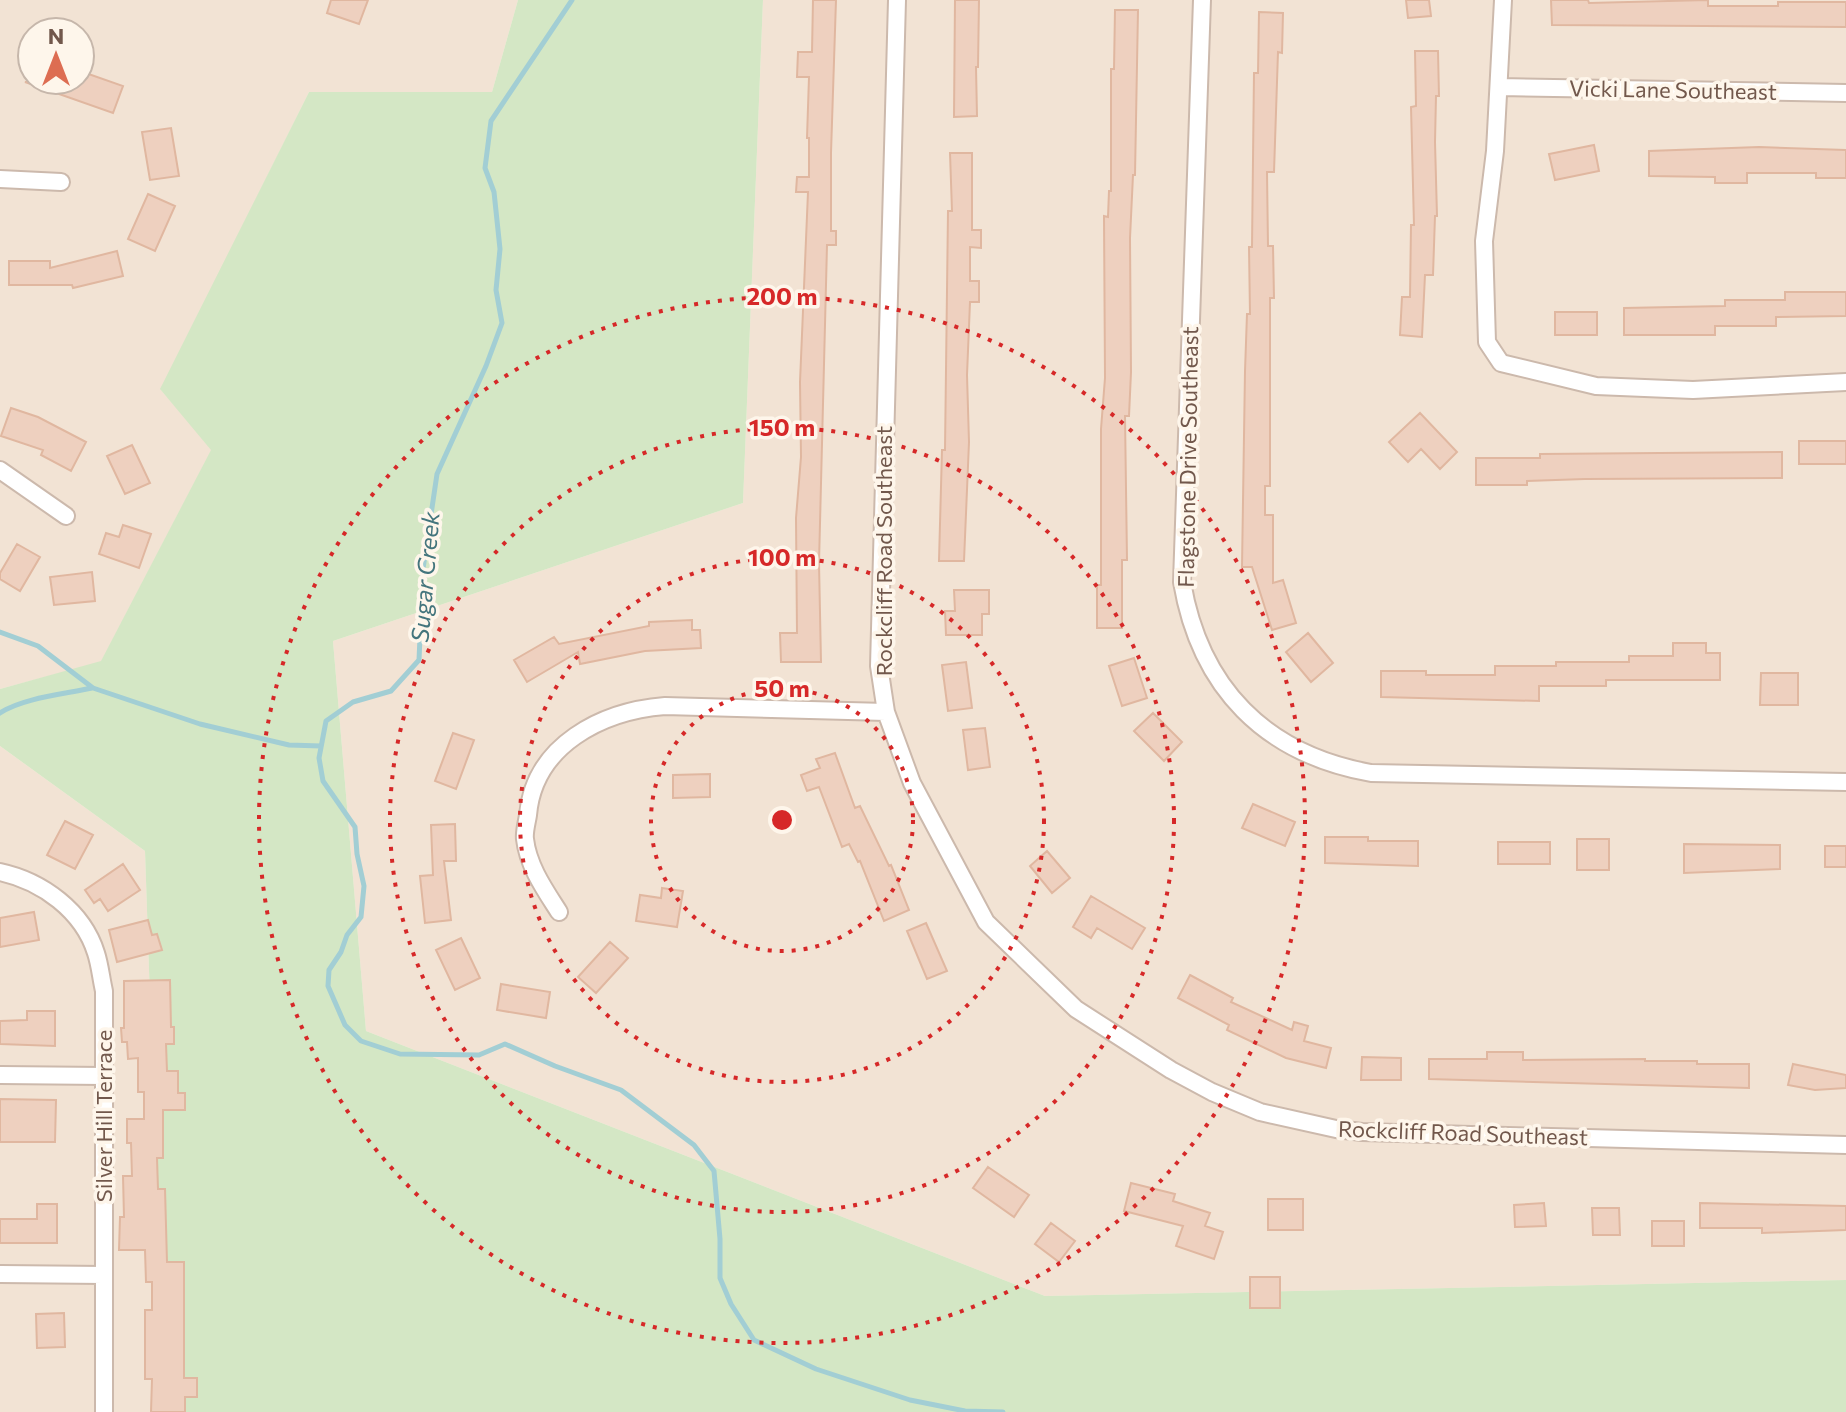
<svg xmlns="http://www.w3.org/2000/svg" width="1846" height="1412" viewBox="0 0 1846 1412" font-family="Commissioner,sans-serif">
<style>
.residential{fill:#f2e3d4;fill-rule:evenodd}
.green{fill:#d4e7c5}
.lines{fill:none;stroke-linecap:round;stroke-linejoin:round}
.stream{stroke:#a2ced4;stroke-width:5}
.building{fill:#eed0bf;stroke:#e0b7a0;stroke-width:2}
.minor-casing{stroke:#ccb9ac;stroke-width:20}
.minor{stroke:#fff;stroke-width:16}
.ring{fill:none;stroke:#d62828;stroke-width:4;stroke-dasharray:4 8}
.labels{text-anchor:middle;stroke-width:7;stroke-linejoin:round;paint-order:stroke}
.street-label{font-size:22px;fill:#72584c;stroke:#fef6eb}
.water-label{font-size:24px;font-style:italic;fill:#44757d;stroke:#fef6eb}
.centre{fill:#d62828;stroke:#fef6eb;stroke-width:4}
.ring-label{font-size:24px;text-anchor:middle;font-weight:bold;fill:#d62828;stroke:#fef6eb;stroke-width:7;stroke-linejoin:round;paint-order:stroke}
</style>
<rect width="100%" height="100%" fill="#fbf2e5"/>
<path class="residential" d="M0,0H518L492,92H309L161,390L212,449L101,662L0,689ZM32,32H80V80H32Z
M763,0H1846V1280L1045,1296L366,1031L333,641L743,503Z
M0,746L145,851L164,1412H0Z"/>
<path class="green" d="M518,0H763L743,503L333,641L366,1031L1045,1296L1846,1280V1412H164L145,851L0,746V689L101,661L211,450L160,389L309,92H492Z"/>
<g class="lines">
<path class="stream" d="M572,0L491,121L485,168L494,192L500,249L496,290L502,323L486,366L437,474L423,569L419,660L391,691L353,702L326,721L319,758L323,781L355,827L357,854L364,886L361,917L347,935L341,952L329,970L328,986L345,1025L361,1041L400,1054L479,1055L505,1044L555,1066L621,1090L694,1145L714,1171L720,1239V1278L731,1304L754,1340L816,1369L910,1400L965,1411L1003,1412
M0,632L38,646L93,688L200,724L289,745L321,746
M0,713C22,698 65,694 92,688"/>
</g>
<path class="building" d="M331,0H368L359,24L327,13Z
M813,0H836L831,153V231H836V245H827L819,563L821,662H781L780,633H797L796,518L801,457L800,382L808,192H796L797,177H809V138H807L809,77H797L798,52H812Z
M955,0H979L978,67H976L977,116L954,117Z
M1406,0H1429L1431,16L1408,18Z
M1551,0H1588L1589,3L1708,0V6H1778V2H1846V27L1552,25Z
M1115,10H1138L1135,175H1133L1130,238L1131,372L1129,416H1125L1127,560H1122V628H1097V585H1101V429L1105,378L1104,216L1108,217L1109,191H1111V69H1114Z
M1259,12L1283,13L1282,53L1278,52L1274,172H1267L1268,246H1273L1274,298H1270V486H1265V515H1273V583L1283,580L1296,623L1272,630L1252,567H1242L1245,371L1247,314H1250L1249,247H1252L1254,73H1258Z
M1415,51H1438L1439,96H1436L1435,142L1437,216H1435L1433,275H1425L1422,337L1400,335L1402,297H1410L1411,225H1414L1411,107L1416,106Z
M80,71L123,86L113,113L25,82L80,80Z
M171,128L179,176L150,180L142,132Z
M1594,145L1599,171L1555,180L1549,154Z
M1759,147L1846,150V178H1816V173H1747V183H1715V177L1649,176V151Z
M950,153H972V230H981V248L970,247V281H979V302H970L967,375L969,442L964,561H939L942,450H945L948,211H952Z
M148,194L175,206L155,251L128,239Z
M117,251L123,276L73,288L72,285H9V261H50V268Z
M1785,292H1846V316L1776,317V326H1715V335H1624V308L1725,306V300H1785Z
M1555,312H1597V335H1555Z
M11,408L38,417L86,442L71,471L41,455L43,450L1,436Z
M1420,413L1457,452L1440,469L1421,449L1408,462L1389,442Z
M1799,441H1846V464H1799Z
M132,445L150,483L125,494L107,456Z
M1782,452V478L1585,479L1527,481V485H1476V458H1540V454Z
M123,525L151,534L139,568L99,554L106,533L119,537Z
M17,544L40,557L20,591L0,579V573Z
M92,572L95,601L54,605L50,577Z
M954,590H989V614H982V635H946L945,611H955Z
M692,620V630H700L701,648L645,651L580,664L578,652L527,682L514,660L554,637L559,644L649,626V622Z
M1308,633L1333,663L1311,682L1286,652Z
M1673,643H1706V653H1720V680H1606V686H1539V701L1381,697V671H1426V675H1495V666H1556V662H1629V656H1673Z
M1134,658L1147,698L1122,706L1109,666Z
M966,662L972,708L948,711L942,665Z
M1761,673H1798V705H1760Z
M1153,713L1182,742L1164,761L1134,731Z
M985,728L990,767L968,770L963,730Z
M453,733L474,740L456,789L435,781Z
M835,753L855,808L860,806L889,866L891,865L909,910L884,921L860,861L858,862L849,844L842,847L819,787L807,791L801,775L820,768L816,759Z
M710,774V797L673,798V775Z
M1253,804L1295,822L1285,846L1242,828Z
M65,821L93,835L75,869L47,855Z
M455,824L456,861H444L451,920L425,923L420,876L433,875L431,825Z
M1325,837H1368V841H1418V866L1325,863Z
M1577,839H1609V870H1577Z
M1498,842H1550V864H1498Z
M1684,844L1780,845V869L1684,873Z
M1825,846H1846V867H1825Z
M1047,851L1070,878L1052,893L1030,866Z
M123,864L140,890L108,911L100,899L94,903L85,890Z
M662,888L683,891L677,927L636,921L640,895L661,898Z
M1091,896L1145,928L1132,949L1097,928L1091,938L1073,927Z
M34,912L39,940L0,947V918Z
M148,920L152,935L157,934L162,950L117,962L109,930Z
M926,923L947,971L927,979L907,931Z
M461,938L480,978L455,990L436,950Z
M610,942L628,958L596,993L578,977Z
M1190,975L1233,998L1231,1002L1292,1030L1294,1022L1308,1026L1304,1041L1331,1048L1326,1068L1286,1058L1227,1030L1229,1025L1178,998Z
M170,980L171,1027H174V1044H166L167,1071H178V1093H185V1110H163V1158H157L158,1189H165L167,1262H184V1378H197V1397H185V1412H151L152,1379H145V1310H152V1282H146L145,1250H119L120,1217H124L123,1176H132L131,1143H127V1119H144V1092H138V1058L128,1059L127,1042H122L121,1028H124V981Z
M501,984L550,992L546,1018L497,1010Z
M27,1011H55V1046L0,1044V1021L27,1020Z
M1487,1052H1523V1060L1645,1059V1061H1697V1064H1749V1088L1429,1079V1059H1487Z
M1362,1057L1401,1058V1080H1361Z
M1793,1064L1846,1075V1088L1815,1090L1788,1085Z
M0,1099L56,1100L55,1142H0Z
M988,1167L1029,1195L1014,1217L973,1188Z
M1131,1183L1175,1194L1173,1201L1210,1213L1205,1226L1223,1232L1214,1259L1176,1246L1183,1226L1124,1211Z
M1268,1199H1303V1230H1268Z
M1544,1203L1546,1226L1515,1227L1514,1205Z
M1700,1203L1846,1206V1230L1762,1233V1228H1700Z
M37,1204H57V1243H0V1219H37Z
M1592,1208H1619L1620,1235H1593Z
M1652,1221H1684V1246H1652Z
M1051,1223L1075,1241L1059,1262L1035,1244Z
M1250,1277H1280V1308H1250Z
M64,1313L65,1347L37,1348L36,1314Z"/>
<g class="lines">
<defs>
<path id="minor" d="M897,0L879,666L886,712L912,783L986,922L1076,1009L1171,1070L1212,1092L1260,1112L1336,1129L1362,1132L1846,1145
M1202,0L1182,582C1200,688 1265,754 1371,773L1846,782
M1503,0L1495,151L1484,241L1487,342L1501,363L1596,386L1693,390L1846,382
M1500,87L1846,93
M0,179L61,182
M0,470L66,516
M0,872C42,881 83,911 96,953C100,965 101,978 104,991V1412
M559,912C545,890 528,866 525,839C524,832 527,822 528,815C534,745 602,711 665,706L886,712
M0,1075L104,1076
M0,1274L104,1275"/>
</defs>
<use href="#minor" class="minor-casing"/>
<use href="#minor" class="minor"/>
</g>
<g class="ring">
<circle cx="782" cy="820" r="131"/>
<circle cx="782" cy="820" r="262"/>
<circle cx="782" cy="820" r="392"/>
<circle cx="782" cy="820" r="523"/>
</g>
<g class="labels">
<g class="street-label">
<text transform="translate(1673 90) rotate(1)" y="8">Vicki Lane Southeast</text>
<text transform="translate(1188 457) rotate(-89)" y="8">Flagstone Drive Southeast</text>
<text transform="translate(884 551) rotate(-90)" y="8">Rockcliff Road Southeast</text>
<text transform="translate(104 1116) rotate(-90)" y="8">Silver Hill Terrace</text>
<text transform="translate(1463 1133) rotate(2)" y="8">Rockcliff Road Southeast</text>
</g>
<g class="water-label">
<text transform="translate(426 577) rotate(-85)" y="8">Sugar Creek</text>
</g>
</g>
<circle cx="782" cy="820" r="12" class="centre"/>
<g class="ring-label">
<text x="782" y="305">200 m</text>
<text x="782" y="436">150 m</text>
<text x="782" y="566">100 m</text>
<text x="782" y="697">50 m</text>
</g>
<g transform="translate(56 56)"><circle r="38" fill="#fef6eb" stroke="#c6b7ab" stroke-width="2"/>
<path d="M0-6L14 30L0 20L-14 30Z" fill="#dd6d52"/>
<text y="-12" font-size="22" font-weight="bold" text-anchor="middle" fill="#72584c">N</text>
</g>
</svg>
